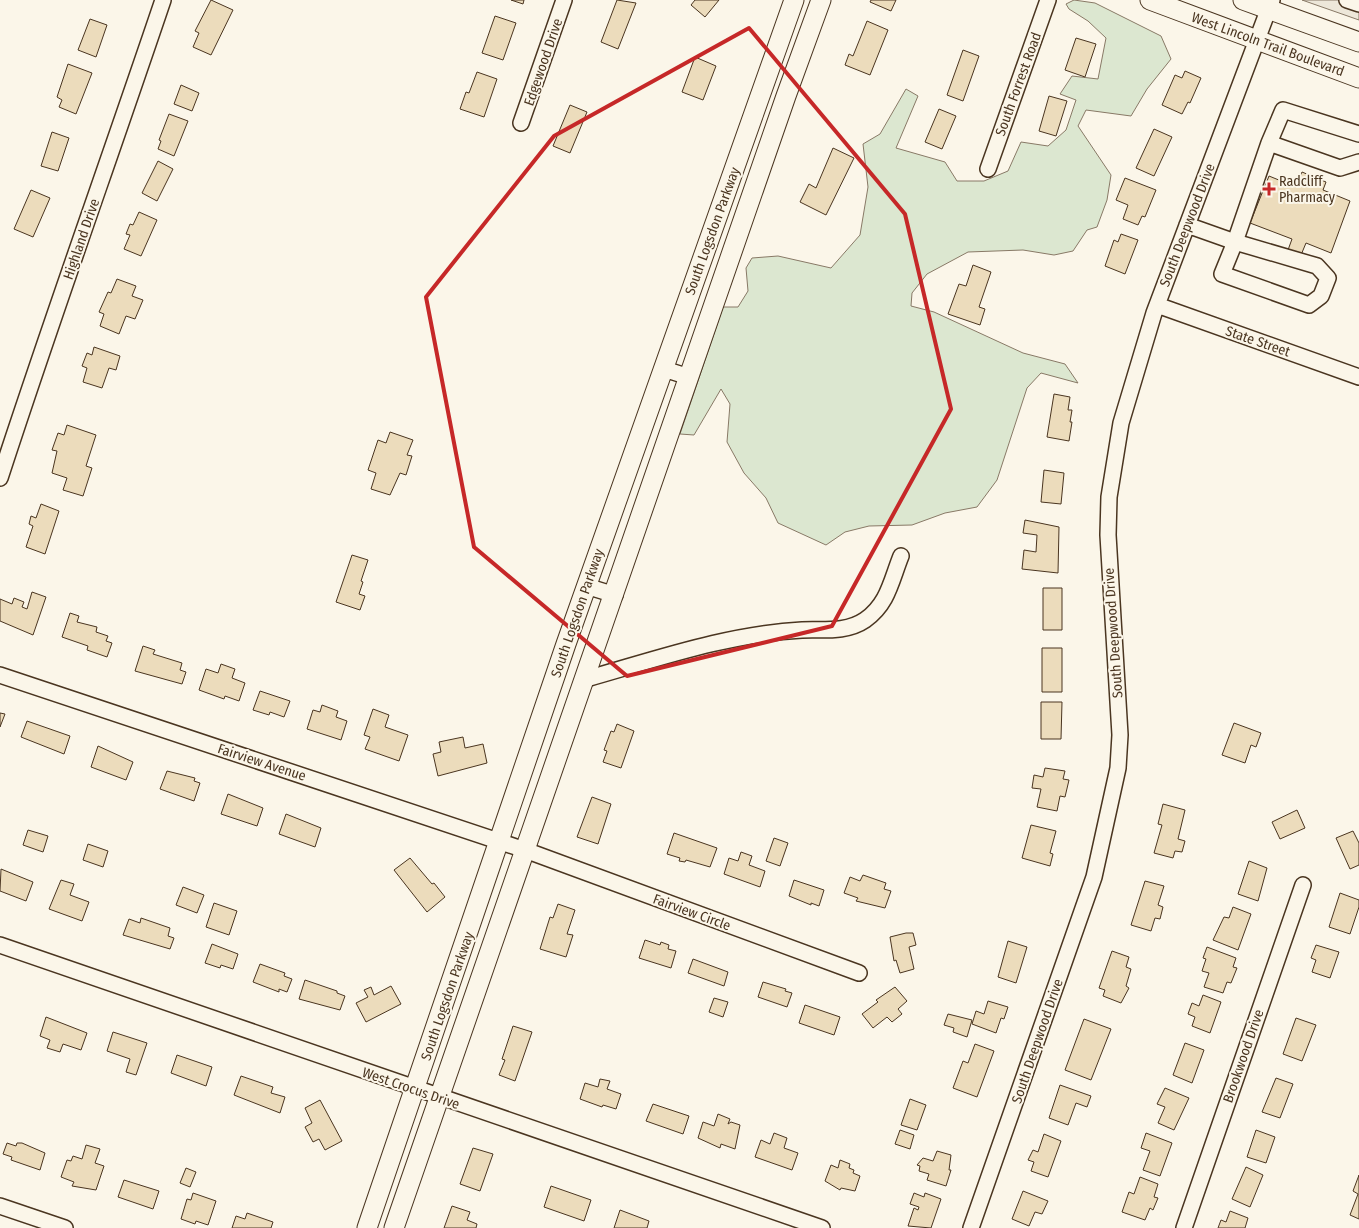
<svg xmlns="http://www.w3.org/2000/svg" width="1359" height="1228" viewBox="0 0 1359 1228" font-family="'Fira Sans Condensed',sans-serif">
<style>
.green{fill:#dce7d0;stroke:#887966}
.parking{fill:#ede7d9;stroke:#887966}
.building{fill:#ecdcbc;stroke:#4a3520}
.lines{fill:none;stroke-linecap:round;stroke-linejoin:round}
.minor-casing{stroke:#4a3520;stroke-width:18}
.major-casing{stroke:#4a3520;stroke-width:21}
.minor{stroke:#fbf6e9;stroke-width:15}
.major{stroke:#fbf6e9;stroke-width:19}
.marked{fill:none;stroke:#c62828;stroke-width:4;stroke-linejoin:round}
.poi-dot{fill:#c62828;stroke:#fbf6e9;stroke-width:2}
.labels{text-anchor:middle;stroke-width:4;stroke-linejoin:round;paint-order:stroke}
.street-label{font-size:14px;fill:#4a3520;stroke:#fbf6e9}
.poi-label{font-size:14px;fill:#4a3520;stroke:#fbf6e9;text-anchor:start}
</style>
<rect width="100%" height="100%" fill="#fbf6e9"/>
<path class="green" d="M1074,0L1095,3L1161,36L1171,59L1147,89L1131,116L1086,110L1078,126L1111,175L1107,200L1097,227L1087,230L1073,251L1054,255L1023,250L968,252L927,274L912,293L911,306L934,312L1023,353L1065,364L1078,383L1041,373L1027,388L997,480L977,507L945,513L912,525L869,526L845,532L826,545L778,523L766,498L744,473L727,442L730,404L721,389L694,435L680,434L723,307H738L748,291L746,268L752,258L778,256L831,268L860,235L868,187L863,144L880,134L906,89L918,96L896,148L945,162L957,181H984L1008,171L1021,142L1048,146L1066,130L1076,100L1060,94L1072,76L1098,79L1106,38L1088,21L1069,9L1066,4Z"/>
<path class="parking" d="M1302,0H1359V20Z"/>
<path class="building" d="M211,0L233,10L211,55L193,47L199,33L195,31Z
M511,0H524L523,4Z
M617,0L636,3L618,49L601,42Z
M695,0H719L705,17L691,5Z
M871,0H896L891,11L870,2Z
M495,16L516,23L503,60L482,53Z
M90,19L107,25L96,57L78,50Z
M867,21L888,30L870,75L845,65L849,54L853,56Z
M1076,38L1096,44L1085,77L1065,70Z
M963,50L979,56L963,101L947,95Z
M695,57L716,66L703,100L682,92Z
M68,64L92,73L76,114L59,107L62,100L57,97Z
M1185,71L1201,78L1190,103L1188,102L1182,114L1162,105L1175,75L1182,78Z
M477,72L497,79L484,117L460,109L466,92L469,93Z
M181,85L199,93L192,111L174,104Z
M1049,96L1067,101L1056,136L1039,131Z
M570,105L587,112L570,153L553,146Z
M939,109L956,116L942,149L925,142Z
M169,114L188,121L174,156L158,149L161,141L159,140Z
M1154,129L1172,137L1154,176L1136,168Z
M52,132L69,138L58,171L41,166Z
M833,148L854,158L826,215L800,202L809,184L816,188Z
M158,161L173,169L157,201L142,193Z
M1302,172L1326,182L1323,190L1350,201L1331,253L1306,243L1301,255L1288,250L1292,239L1250,223L1269,176L1296,187Z
M1125,178L1156,190L1145,217L1142,216L1138,225L1123,219L1128,205L1116,200Z
M31,190L50,198L33,237L14,229Z
M139,212L157,220L141,256L124,249L130,235L126,234L130,224L133,225Z
M1121,234L1138,240L1125,274L1105,266L1114,240L1118,242Z
M973,265L991,272L979,307L985,309L980,325L948,314L959,284L966,286Z
M117,279L136,286L132,296L143,300L135,319L126,316L119,334L100,326L104,314L99,312L108,292L111,293Z
M94,347L120,356L116,370L109,368L102,388L83,382L87,368L82,366L87,353L92,355Z
M1054,394L1070,397L1068,410H1072L1070,422H1072L1069,441L1047,437Z
M67,425L96,435L86,466L92,468L83,496L63,490L67,478L52,473L57,451L52,450L58,433L64,435Z
M390,432L413,440L407,455L412,456L406,475L400,473L390,495L371,489L376,473L368,470L378,440L386,443Z
M1044,470L1064,473L1061,504L1041,502Z
M41,504L59,511L45,554L26,547L33,526L29,524L31,516L36,518Z
M1025,520L1059,527L1058,573L1022,569L1024,550L1036,552L1037,535L1023,533Z
M352,555L368,560L361,581L363,582L359,594L365,596L360,610L336,602Z
M1043,588H1062V630H1043Z
M32,592L46,597L33,635L0,621V599L12,604L14,598L24,602L22,607L27,609Z
M70,613L79,616L77,622L97,627L96,632L108,636L106,641L112,643L107,657L87,650L88,646L62,637Z
M143,646L155,650L153,654L182,663L180,670L186,672L182,684L135,671Z
M1042,648H1062V692H1042Z
M221,664L235,669L232,678L245,683L239,701L225,696L224,699L199,690L206,669L218,673Z
M260,691L290,701L284,717L270,712L269,715L253,710Z
M1041,702H1062L1061,739H1041Z
M322,705L338,711L336,717L347,721L341,740L307,729L313,710L320,712Z
M373,709L389,715L385,727L408,735L399,761L365,749L370,737L364,735Z
M0,713L5,714L0,727Z
M27,721L70,736L64,754L21,737Z
M1234,723L1261,733L1256,747L1251,745L1245,763L1222,755Z
M617,724L634,731L621,768L603,762L607,751L604,750L611,731L614,732Z
M463,737L465,748L483,744L487,763L438,776L433,754L441,752L439,742Z
M98,746L133,762L126,780L91,767Z
M1045,768L1065,771L1063,779L1069,780L1065,797L1060,796L1057,811L1037,807L1041,789L1032,788L1034,775L1043,777Z
M167,771L195,778L194,781L200,783L194,801L160,789Z
M228,794L263,808L257,826L221,814Z
M592,797L611,804L598,844L577,837Z
M1163,804L1185,810L1178,839L1185,841L1182,852L1175,851L1173,858L1154,853L1162,825L1158,824Z
M1297,810L1305,828L1280,839L1272,822Z
M286,814L321,828L315,847L279,834Z
M1031,825L1056,831L1050,853L1053,854L1050,866L1022,858Z
M28,830L48,836L43,852L23,845Z
M1353,831L1359,843V865L1350,869L1336,838Z
M674,833L717,848L710,867L686,860L685,862L679,861L680,858L667,854Z
M774,838L788,843L780,866L766,861Z
M88,844L108,851L103,867L83,860Z
M741,852L752,856L749,865L765,871L760,887L724,874L729,858L738,861Z
M410,858L432,884L434,883L445,897L427,912L394,870Z
M1249,861L1267,868L1258,901L1238,894Z
M1,869L33,882L26,901L0,891Z
M863,875L886,883L884,889L891,891L885,908L856,901L858,898L844,893L850,877L860,881Z
M61,880L74,884L70,895L89,902L82,921L49,909Z
M794,880L824,890L819,906L811,903V905L789,896Z
M1145,881L1164,886L1158,905L1163,907L1160,919L1155,918L1151,931L1131,925Z
M183,887L204,895L197,913L176,905Z
M1340,893L1359,900V907L1350,934L1329,927Z
M214,903L237,911L229,935L206,927Z
M558,904L575,910L567,934L573,935L566,957L540,949L550,917L553,918Z
M1233,907L1251,914L1238,950L1213,940L1224,917L1229,918Z
M141,918L170,928L168,936L174,938L170,949L123,935L129,919L140,923Z
M906,933H913L916,945L909,947L914,969L900,973L896,960L894,961L890,937Z
M645,940L660,945L661,942L669,945L668,949L676,951L671,968L639,958Z
M1008,941L1027,947L1016,983L998,977Z
M212,944L238,954L233,969L221,965L220,968L205,963Z
M1316,945L1339,952L1330,978L1312,972L1316,960L1311,958Z
M1207,947L1236,958L1233,967L1237,968L1231,983L1227,982L1223,993L1204,987L1209,973L1202,971L1206,959L1203,958Z
M1112,951L1129,957L1126,967L1131,969L1126,986L1129,988L1121,1003L1103,996L1105,990L1099,988Z
M693,959L728,972L724,986L688,973Z
M260,964L285,973L284,976L292,979L287,992L279,989V992L253,982Z
M305,980L337,991V993L345,996L340,1010L299,999Z
M763,982L786,989L785,991L792,993L787,1007L758,997Z
M391,986L401,1004L366,1022L356,1003L368,997L364,990L371,987L374,995Z
M895,987L907,1001L898,1009L902,1014L892,1022L887,1017L873,1028L862,1014L878,1002L876,1000Z
M1203,995L1221,1002L1210,1033L1192,1026L1195,1017L1188,1014L1192,1003L1199,1006Z
M714,998L728,1002L723,1017L709,1012Z
M988,1001L1008,1007L1004,1019L1001,1018L996,1033L972,1024L976,1011L984,1014Z
M805,1005L840,1017L834,1035L799,1023Z
M948,1014L972,1020L967,1037L953,1032L954,1028L944,1025Z
M46,1017L87,1033L81,1050L63,1044L60,1052L47,1048L50,1040L40,1036Z
M1296,1018L1316,1025L1302,1061L1283,1054Z
M1084,1019L1111,1029L1091,1080L1065,1070Z
M513,1026L532,1032L515,1081L499,1075L505,1060L502,1059Z
M113,1032L147,1043L136,1075L126,1072L130,1059L107,1051Z
M1185,1043L1204,1050L1192,1083L1173,1075Z
M975,1044L994,1051L977,1097L953,1088L963,1061L968,1063Z
M177,1055L212,1067L206,1086L171,1073Z
M241,1076L273,1087L271,1093L285,1097L280,1113L234,1095Z
M1276,1078L1293,1084L1280,1118L1262,1112Z
M600,1079L610,1081L607,1089L621,1094L616,1109L603,1105L602,1107L580,1099L585,1083L598,1087Z
M1060,1085L1091,1096L1087,1107L1076,1103L1068,1125L1049,1118Z
M1165,1088L1189,1098L1174,1130L1158,1123L1165,1107L1157,1104Z
M910,1099L926,1105L917,1130L901,1125Z
M320,1100L342,1141L325,1150L319,1139L313,1142L305,1127L312,1123L305,1108Z
M653,1104L689,1116L683,1134L646,1121Z
M718,1114L730,1119L728,1124L731,1122L740,1125L735,1149L721,1144L720,1148L698,1138L703,1122L714,1126Z
M900,1130L914,1135L910,1149L895,1144Z
M1256,1130L1275,1137L1266,1163L1247,1157Z
M774,1133L787,1138L784,1148L798,1153L792,1170L755,1157L761,1140L770,1144Z
M1146,1133L1172,1143L1160,1176L1143,1170L1150,1151L1141,1148Z
M1044,1134L1061,1141L1048,1177L1031,1171L1034,1162L1028,1160L1033,1150L1038,1152Z
M7,1143L16,1146L17,1143H22L45,1153L40,1170L11,1160L12,1157L3,1154Z
M86,1145L100,1149L95,1163L104,1166L96,1190L72,1186L74,1182L61,1177L67,1160L71,1161L73,1156L82,1159Z
M473,1148L493,1154L480,1191L460,1184Z
M937,1151L951,1155L949,1170H951L946,1186L927,1180L929,1174L919,1171L920,1166L917,1165L923,1158L933,1161Z
M840,1160L850,1164L849,1168L854,1170L853,1173L860,1176L855,1191L841,1188L840,1190L825,1181L831,1165L838,1168Z
M1246,1167L1263,1175L1250,1207L1232,1199Z
M186,1168L196,1172L190,1187L180,1183Z
M1359,1175V1219L1350,1215L1358,1194L1353,1191Z
M1140,1177L1158,1184L1154,1197L1158,1198L1153,1210L1150,1208L1145,1220L1122,1212L1129,1192L1134,1194Z
M124,1180L159,1191L153,1209L118,1197Z
M551,1186L591,1200L584,1221L544,1207Z
M1023,1191L1048,1201L1042,1214L1035,1212L1029,1226L1012,1219Z
M193,1193L216,1201L208,1225L196,1221L195,1224L181,1219L187,1199L191,1200Z
M914,1193L924,1197L925,1193L941,1199L931,1228L908,1226L914,1208L918,1210L919,1207L910,1204Z
M452,1206L470,1212L467,1220L477,1224L476,1228H444Z
M620,1210L649,1221L647,1228H614Z
M1230,1211L1248,1218L1245,1228H1218L1221,1220L1226,1222Z
M247,1213L273,1222L271,1228H232L236,1216L245,1219Z"/>
<g class="lines">
<defs>
<path id="minor" d="M1347,0L1359,4
M521,123L564,0
M1269,143L1283,110L1359,134
M988,169L1048,0
M1187,225L1235,242L1269,143L1340,168L1359,162
M1235,242L1317,266L1328,278L1321,296L1309,305L1222,274Z
M1157,305L1359,377
M664,369L689,377
M0,478C52,318 109,160 163,0
M586,586L615,595
M0,675L525,850L859,973
M586,679C657,659 728,634 802,630C822,629 846,633 865,620C888,604 891,581 901,556
M0,945L822,1228
M0,1206L65,1228
M971,1228L1094,877L1118,768L1120,735L1108,535L1109,497L1121,423L1154,313L1272,0
M1184,1228L1303,885"/>
<path id="major" d="M1150,0L1359,78
M1243,0L1359,42
M367,1228L566,644L794,0
M394,1228L786,96L821,0"/>
</defs>
<use href="#minor" class="minor-casing"/>
<use href="#major" class="major-casing"/>
<use href="#minor" class="minor"/>
<use href="#major" class="major"/>
</g>
<path class="marked" d="M749,28L905,214L951,409L832,626L627,676L474,547L426,297L554,136Z"/>
<path class="poi-dot" d="M1266.5 181.5h5v5h5v5h-5v5h-5v-5h-5v-5h5z"/>
<g class="labels">
<g class="street-label">
<text transform="translate(1268 44) rotate(20)" y="5">West Lincoln Trail Boulevard</text>
<text transform="translate(543 62) rotate(-71)" y="5">Edgewood Drive</text>
<text transform="translate(1018 84) rotate(-70)" y="5">South Forrest Road</text>
<text transform="translate(1187 225) rotate(-69)" y="5">South Deepwood Drive</text>
<text transform="translate(712 231) rotate(-70)" y="5">South Logsdon Parkway</text>
<text transform="translate(81 239) rotate(-71)" y="5">Highland Drive</text>
<text transform="translate(1258 341) rotate(19)" y="5">State Street</text>
<text transform="translate(577 613) rotate(-71)" y="5">South Logsdon Parkway</text>
<text transform="translate(1113 633) rotate(-94)" y="5">South Deepwood Drive</text>
<text transform="translate(262 762) rotate(18)" y="5">Fairview Avenue</text>
<text transform="translate(692 912) rotate(20)" y="5">Fairview Circle</text>
<text transform="translate(447 996) rotate(-71)" y="5">South Logsdon Parkway</text>
<text transform="translate(1037 1041) rotate(-71)" y="5">South Deepwood Drive</text>
<text transform="translate(1243 1056) rotate(-71)" y="5">Brookwood Drive</text>
<text transform="translate(411 1088) rotate(19)" y="5">West Crocus Drive</text>
</g>
<g class="poi-label">
<text x="1279" y="186">Radcliff<tspan x="1279" dy="16">Pharmacy</tspan></text>
</g>
</g>
</svg>
